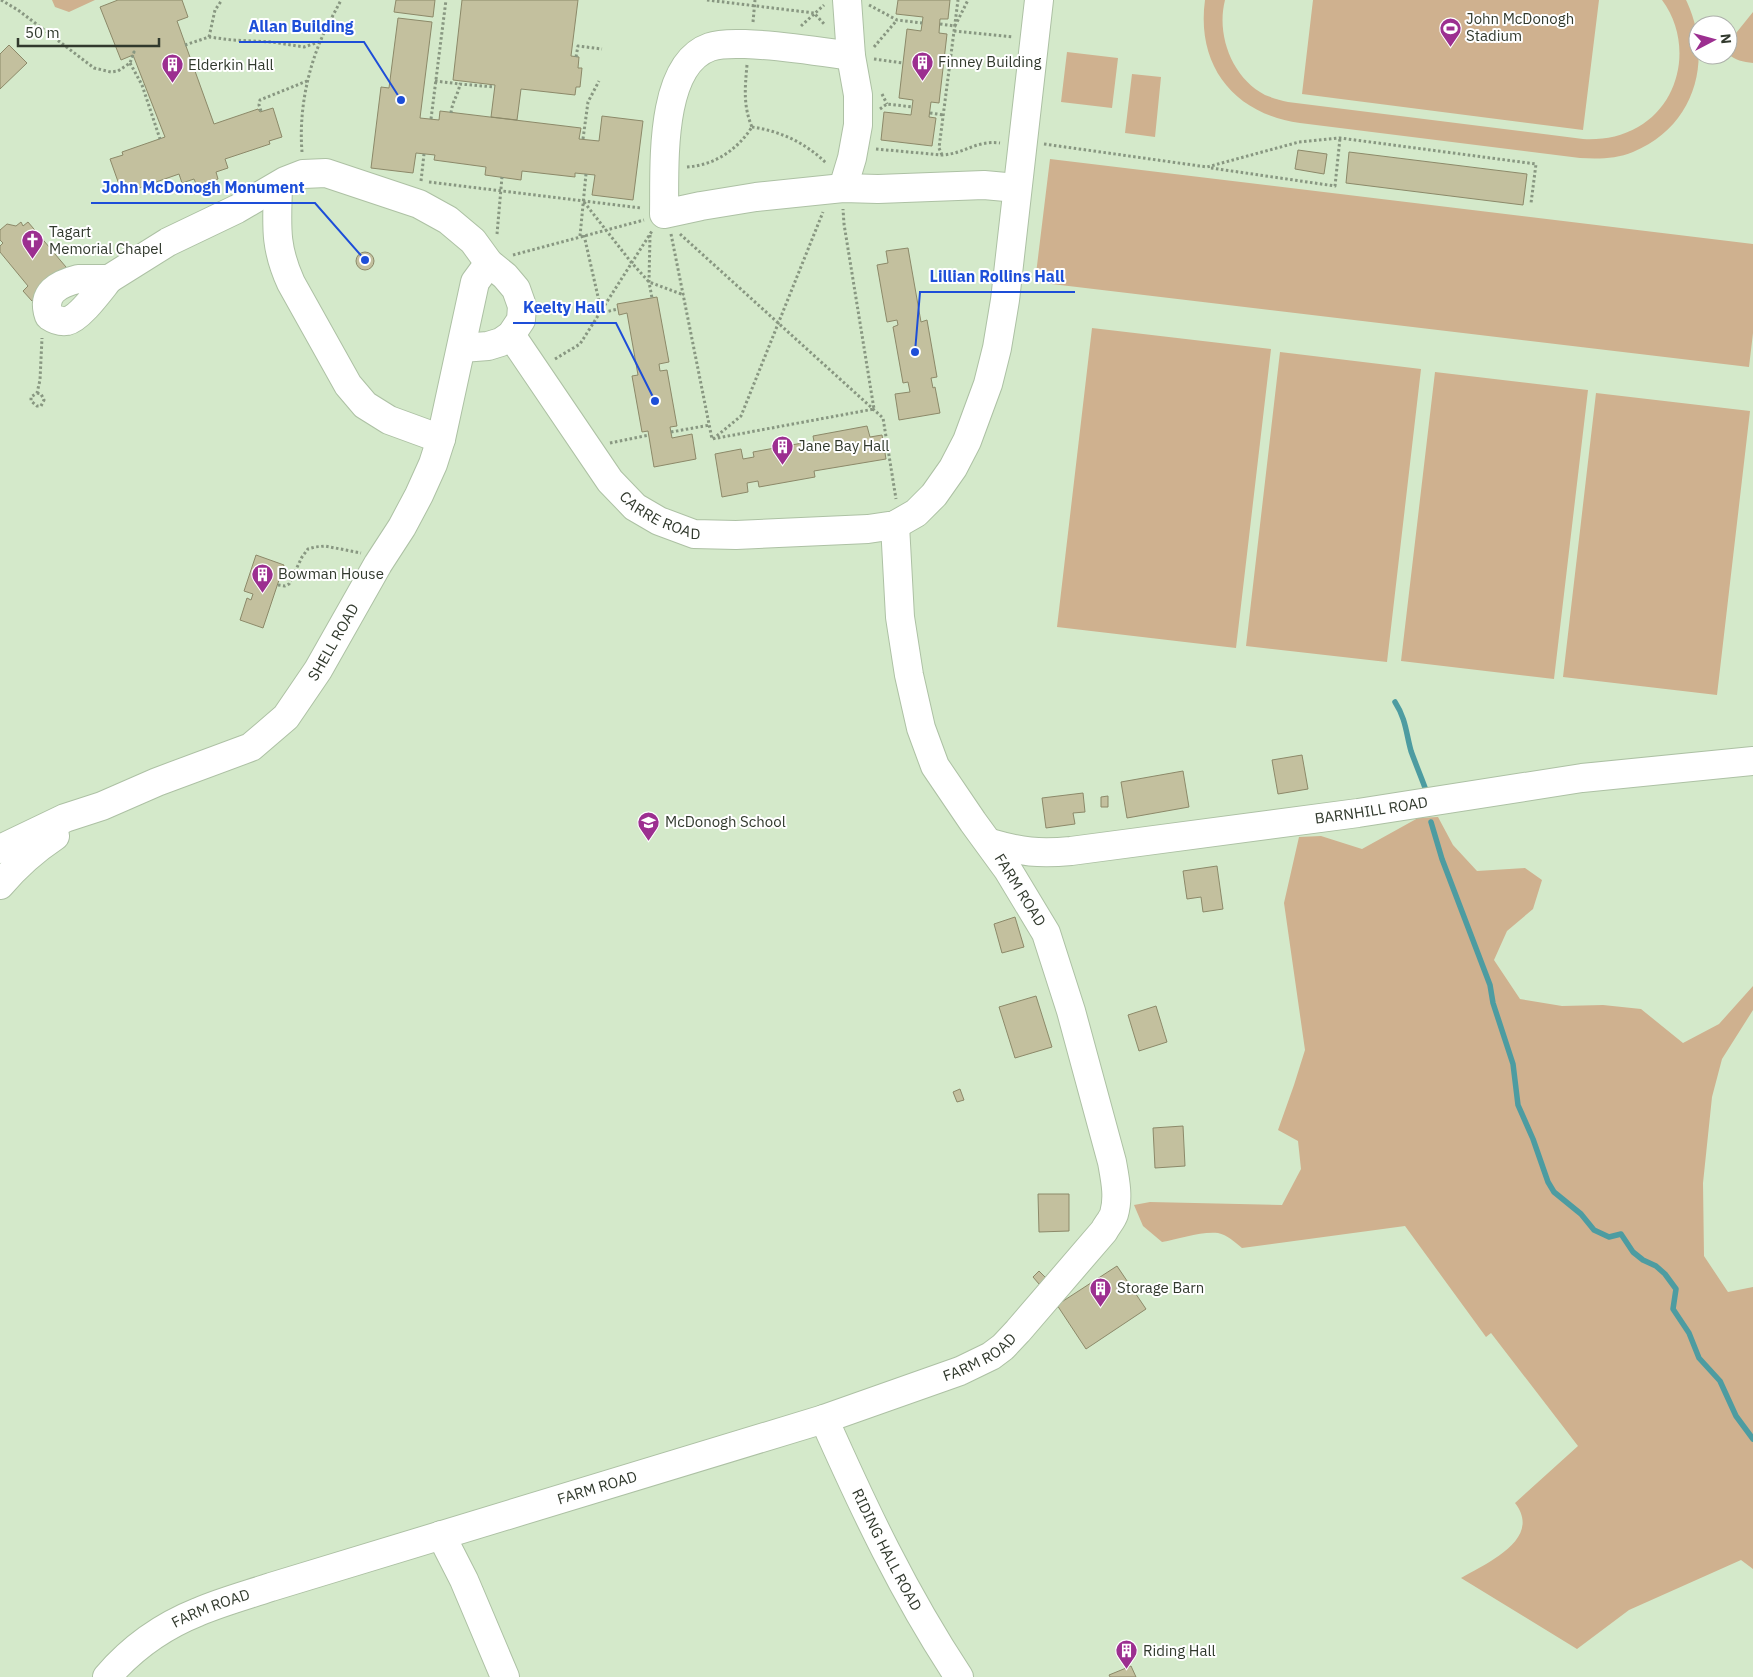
<svg xmlns="http://www.w3.org/2000/svg" width="1753" height="1677" viewBox="0 0 1753 1677" font-family="'IBM Plex Sans',sans-serif">
<style>
.green{fill:#cfb18f}
.lines{fill:none;stroke-linecap:round;stroke-linejoin:round}
.stream{stroke:#4d9ca1;stroke-width:5.5}
.building{fill:#c3c09e;stroke:#8c8969}
.minor-casing{stroke:#adc1a4;stroke-width:30}
.path{stroke:#889781;stroke-width:3;stroke-dasharray:2.5 2.5;stroke-linecap:butt}
.minor{stroke:#fff;stroke-width:28}
.labels{text-anchor:middle;stroke-width:4;stroke-linejoin:round;paint-order:stroke}
.poi-label{font-size:15px;fill:#31392d;stroke:#fff;text-anchor:start}
.street-label{font-size:15px;fill:#31392d;stroke:#fff}
.leader{fill:none;stroke:#1d4ed8;stroke-width:2}
.callout-dot{fill:#1d4ed8;stroke:#fff;stroke-width:2}
.callout-label{font-size:16px;text-anchor:middle;font-weight:bold;fill:#1d4ed8;stroke:#fff;stroke-width:4;stroke-linejoin:round;paint-order:stroke}
</style>
<rect width="100%" height="100%" fill="#d4e9ca"/>
<path class="green" d="M52,0H95L69,12L55,7Z
M1205,0H1225C1216,35 1232,78 1265,95C1272,98 1280,100 1288,102L1583,139C1602,140 1621,137 1638,127C1683,101 1692,40 1662,0H1686L1687,2C1713,59 1696,126 1633,152C1616,159 1598,159 1580,158L1300,123C1234,114 1196,66 1205,0Z
M1313,0H1599L1583,130L1302,94Z
M1753,12V63C1743,62 1735,60 1728,54V43Z
M1067,52L1118,58L1112,108L1061,102Z
M1132,74L1161,77L1155,137L1125,133Z
M1050,159L1753,244V333L1749,367L1035,282Z
M1092,328L1271,349L1236,648L1057,627Z
M1280,352L1421,369L1387,662L1246,646Z
M1435,372L1588,390L1554,679L1401,661Z
M1596,393L1750,411L1717,695L1563,677Z
M1438,817L1453,845L1477,871L1525,868L1542,880L1533,909L1507,931L1494,960L1520,999L1562,1006L1603,1005L1641,1009L1683,1043L1719,1024L1753,986V1010L1722,1059L1712,1097L1703,1183L1704,1256L1728,1292L1753,1287V1569L1741,1560L1629,1610L1577,1649L1461,1578C1487,1563 1543,1539 1515,1503L1578,1446L1491,1333L1486,1337L1405,1226L1242,1248C1235,1242 1227,1235 1218,1233C1202,1231 1178,1239 1162,1242L1143,1226L1134,1205L1150,1202L1282,1205L1301,1169L1298,1141L1278,1130L1294,1085L1305,1050L1284,903L1299,837L1321,836L1362,849L1418,818Z"/>
<g class="lines">
<path class="stream" d="M1395,702C1406,719 1406,733 1411,751C1416,765 1422,779 1427,793
M1431,822L1442,859L1490,985L1493,1003L1513,1064L1518,1105L1533,1139L1548,1182L1554,1192L1581,1214L1594,1230L1609,1237L1621,1234L1633,1252L1643,1260L1656,1266L1665,1274L1676,1289L1673,1309L1689,1333L1699,1358L1720,1381L1736,1416L1753,1439"/>
</g>
<path class="building" d="M118,0H182L188,17L177,21L214,124L258,109L260,112L273,108L282,137L269,141L270,144L225,159L228,168L216,172L218,179L197,186L194,179L182,183L179,174L136,189L134,186L121,190L110,159L123,155L122,152L165,137L133,55L121,60L100,7Z
M396,0H435L433,17L394,12Z
M462,0H578L571,56L579,57L578,68H582L580,87H576L575,95L521,89L517,120L491,117L495,85L453,80Z
M898,0H950L948,19H940L939,33L947,34L939,103L931,102L929,117L936,118L932,146L881,140L884,112L911,115L913,100L899,98L903,63L907,29L921,31L923,17L896,14Z
M398,18L432,22L420,118L439,120L440,111L581,128L579,139L599,141L602,116L643,121L633,200L592,195L595,175L575,173V177L522,171L521,180L485,175L486,167L434,160L435,155L416,153L413,173L371,168L381,87L389,88Z
M9,45L27,63L0,89V54Z
M1298,150L1327,154L1324,174L1295,169Z
M1349,152L1527,174L1523,205L1346,183Z
M21,222L23,226L28,222L66,267L41,289L44,291L32,301L23,291L28,286L0,252V246L3,243L0,240V230L7,224L16,226Z
M908,248L921,322L927,320L937,377L931,378L933,388L935,387L940,413L899,420L895,394L910,392L908,382L903,383L893,327L898,325L897,320L887,322L877,265L888,263L886,251Z
M356 261a9 9 0 1 1 18 0a9 9 0 1 1-18 0Z
M657,297L669,362L659,364L660,371L667,370L677,426L670,427L672,438L692,434L696,459L654,467L648,431L642,432L632,376L638,375L627,313L619,315L617,304Z
M867,426L870,437L882,435L886,459L814,471L815,477L759,487L758,481L747,483L748,492L722,497L715,454L741,449L743,459L754,457L753,452L808,442L810,448L815,447L813,436Z
M256,555L284,565L263,628L240,620L247,598L251,600L253,594L244,591Z
M1302,755L1308,789L1278,794L1272,760Z
M1183,771L1189,807L1127,818L1121,782Z
M1083,793L1085,812L1073,813L1075,824L1046,828L1042,798Z
M1108,796V807H1101V797Z
M1217,866L1223,909L1203,912L1201,897L1187,899L1183,871Z
M1015,917L1024,947L1002,953L994,924Z
M1036,996L1052,1047L1015,1058L999,1007Z
M1156,1006L1167,1042L1139,1051L1128,1015Z
M960,1089L964,1100L957,1102L953,1092Z
M1183,1126L1185,1166L1155,1168L1153,1128Z
M1038,1194H1069V1231L1039,1232Z
M1117,1266L1146,1309L1086,1349L1057,1305Z
M1039,1271L1046,1278L1039,1284L1033,1277Z
M1131,1666L1136,1677H1110L1109,1675Z"/>
<g class="lines">
<defs>
<g id="minor">
<path d="M851,56C816,51 780,45 745,44C734,44 721,43 710,47C658,65 665,169 664,214L701,206L756,197L843,188L878,189L984,185L1017,188"/>
<path d="M278,186C277,224 274,246 291,283L348,385L365,405L389,420L441,439"/>
<path d="M843,188L852,158L858,125V95L851,56L847,0"/>
<path d="M78,279H109C100,290 80,318 67,321C60,322 55,320 49,316C41,293 58,284 78,279Z"/>
<path d="M109,279L168,242L237,209L285,181L303,174L326,173L419,204L448,220L473,241L489,263L505,276L516,289L522,306L521,320L511,335L501,342L488,346L462,348"/>
<path id="s1" d="M511,335L610,481L635,507L659,521L694,534L736,535L868,529L895,525L916,513L934,495L953,468L967,441L988,384L997,348L1005,300L1039,0"/>
<path id="s2" d="M990,843C1021,852 1039,854 1071,851L1358,813L1582,778L1753,761"/>
<path id="s3" d="M0,849L65,818L102,806L157,782L251,747L286,717L318,670L378,564L402,527L419,495L433,464L441,439L475,282L489,263"/>
<path d="M0,885C16,866 34,850 55,836"/>
<path id="s4" d="M824,1419C864,1509 904,1594 959,1677"/>
<path d="M441,1535L464,1580L505,1677"/>
<path id="s5" d="M107,1677C131,1649 163,1626 198,1612C221,1602 247,1595 271,1587L824,1419L960,1371L991,1356L1003,1347L1018,1331L1104,1231C1107,1225 1112,1220 1114,1214C1119,1197 1115,1179 1112,1162L1071,1011L1046,933L1008,870L973,822L935,766L921,728L909,675L900,617L895,525"/>
</g>
</defs>
<use href="#minor" class="minor-casing"/>
<path class="path" d="M1,0L18,10L94,68L111,72L118,71L130,63L134,52L133,55
M707,0L814,13L825,25
M869,5L897,20L922,23
M753,22L755,0
M940,24L955,26L968,0
M801,26L824,5
M954,31L1013,37
M209,37L215,10L222,0
M185,45L209,37L232,40L272,42L304,47L319,42
M874,47L897,20
M576,57L578,46L602,49
M874,59L903,63
M130,63L142,85L160,139
M747,65C745,87 743,106 752,127
M435,81L460,84
M882,94L887,104
M880,109L887,104L913,107
M261,111L259,105L260,100L307,81
M451,113C452,102 458,95 460,84L494,87
M930,113L944,115
M431,119L446,0
M752,127C780,131 806,143 826,163
M583,139L588,102L599,81
M1044,144L1207,167L1299,142L1340,138L1536,164L1531,203
M876,149L942,155C964,154 976,140 1000,143
M302,152C299,115 306,76 320,42C326,27 334,14 341,0
M942,155L939,148L958,0
M687,167C715,165 737,150 752,127
M1211,168L1335,186L1340,138
M421,181L424,154
M429,182L641,208
M206,183L211,196
M584,202L631,262L649,282L684,295
M497,234L502,177
M671,234L712,439L874,409L844,224L843,209
M680,234L883,418L896,499
M584,235L601,310L605,312L618,309
M650,235L649,282L652,298
M580,236L586,174
M513,255L644,220
M555,359L580,344L652,231
M37,393L41,394L44,400L41,406H37L31,401V397L37,393L40,380L42,338
M671,432L710,425
M713,439L741,416L823,212
M610,443L649,435
M278,585L285,586L289,584L302,557L308,549L315,547L325,546L361,553"/>
<use href="#minor" class="minor"/>
</g>
<defs>
<symbol id="stadium-pin" viewBox="-11 -11 22 30"><path d="M0 17L-7.5 6A9.5 9.5 0 1 1 7.5 6Z" fill="#9c2f90" stroke="#fff"/><path d="M0-5a6.5 5 0 1 0 0 10a6.5 5 0 1 0 0-10ZM-3.5-1.8h7v3.6h-7Z" fill="#fff"/></symbol>
<symbol id="building-pin" viewBox="-11 -11 22 30"><path d="M0 17L-7.5 6A9.5 9.5 0 1 1 7.5 6Z" fill="#9c2f90" stroke="#fff"/><path d="M-4-6H4V6H1V3H-1V6H-4ZM-2.5-4.3h1.7v1.8h-1.7ZM.8-4.3h1.7v1.8H.8ZM-2.5-1h1.7V.8h-1.7ZM.8-1h1.7V.8H.8Z" fill="#fff"/></symbol>
<symbol id="church-pin" viewBox="-11 -11 22 30"><path d="M0 17L-7.5 6A9.5 9.5 0 1 1 7.5 6Z" fill="#9c2f90" stroke="#fff"/><path d="M-1.2-6h2.4v3.5h3.3v2.4h-3.3V6h-2.4V-.1h-3.3v-2.4h3.3Z" fill="#fff"/></symbol>
<symbol id="school-pin" viewBox="-11 -11 22 30"><path d="M0 17L-7.5 6A9.5 9.5 0 1 1 7.5 6Z" fill="#9c2f90" stroke="#fff"/><path d="M0-5L7-2L0 1L-7-2ZM-4 1L0 2.5L4 1V4Q0 6-4 4Z" fill="#fff"/></symbol>
</defs>
<g fill-rule="evenodd">
<use href="#stadium-pin" x="1438" y="16" width="25" height="34"/>
<use href="#building-pin" x="910" y="50" width="25" height="34"/>
<use href="#building-pin" x="160" y="52" width="25" height="34"/>
<use href="#church-pin" x="20" y="228" width="25" height="34"/>
<use href="#building-pin" x="770" y="434" width="25" height="34"/>
<use href="#building-pin" x="250" y="562" width="25" height="34"/>
<use href="#school-pin" x="636" y="810" width="25" height="34"/>
<use href="#building-pin" x="1088" y="1276" width="25" height="34"/>
<use href="#building-pin" x="1114" y="1638" width="25" height="34"/>
</g>
<g class="labels">
<g class="poi-label">
<text x="1466" y="24">John McDonogh<tspan x="1466" dy="17">Stadium</tspan></text>
<text x="938" y="67">Finney Building</text>
<text x="188" y="70">Elderkin Hall</text>
<text x="49" y="237">Tagart<tspan x="49" dy="17">Memorial Chapel</tspan></text>
<text x="798" y="451">Jane Bay Hall</text>
<text x="278" y="579">Bowman House</text>
<text x="665" y="827">McDonogh School</text>
<text x="1117" y="1293">Storage Barn</text>
<text x="1143" y="1656">Riding Hall</text>
</g>
<g class="street-label">
<text dy="5" stroke="none"><textPath href="#s1" startOffset="239">CARRE ROAD</textPath></text>
<text dy="5" stroke="none"><textPath href="#s3" startOffset="406">SHELL ROAD</textPath></text>
<text dy="5" stroke="none"><textPath href="#s2" startOffset="385">BARNHILL ROAD</textPath></text>
<text transform="translate(1020 890) rotate(58)" y="5">FARM ROAD</text>
<text dy="5" stroke="none"><textPath href="#s5" startOffset="936">FARM ROAD</textPath></text>
<text dy="5" stroke="none"><textPath href="#s5" startOffset="531">FARM ROAD</textPath></text>
<text dy="5" stroke="none"><textPath href="#s4" startOffset="145">RIDING HALL ROAD</textPath></text>
<text dy="5" stroke="none"><textPath href="#s5" startOffset="126">FARM ROAD</textPath></text>
</g>
</g>
<path class="leader" d="M401 100L364 42H239M365 260L315 203H91M915 352L920 292H1075M655 401L616 323H513"/>
<g class="callout-dot">
<circle cx="401" cy="100" r="5"/>
<circle cx="365" cy="260" r="5"/>
<circle cx="915" cy="352" r="5"/>
<circle cx="655" cy="401" r="5"/>
</g>
<g class="callout-label">
<text x="301" y="32">Allan Building</text>
<text x="203" y="193">John McDonogh Monument</text>
<text x="997" y="282">Lillian Rollins Hall</text>
<text x="564" y="313">Keelty Hall</text>
</g>
<g transform="translate(1713 40) rotate(84)"><circle r="24" fill="#ffffff" stroke="#adb0ab"/>
<path d="M0-4L9 19L0 12L-9 19Z" fill="#9c2f90"/>
<text y="-8" font-size="14" font-weight="bold" text-anchor="middle" fill="#31392d">N</text>
</g>
<path d="M18 38v8h141v-8" fill="none" stroke="#31392d" stroke-width="2.5"/>
<text x="25" y="38" font-size="15" fill="#31392d" stroke="#ffffff" stroke-width="4" paint-order="stroke">50 m</text>
</svg>
